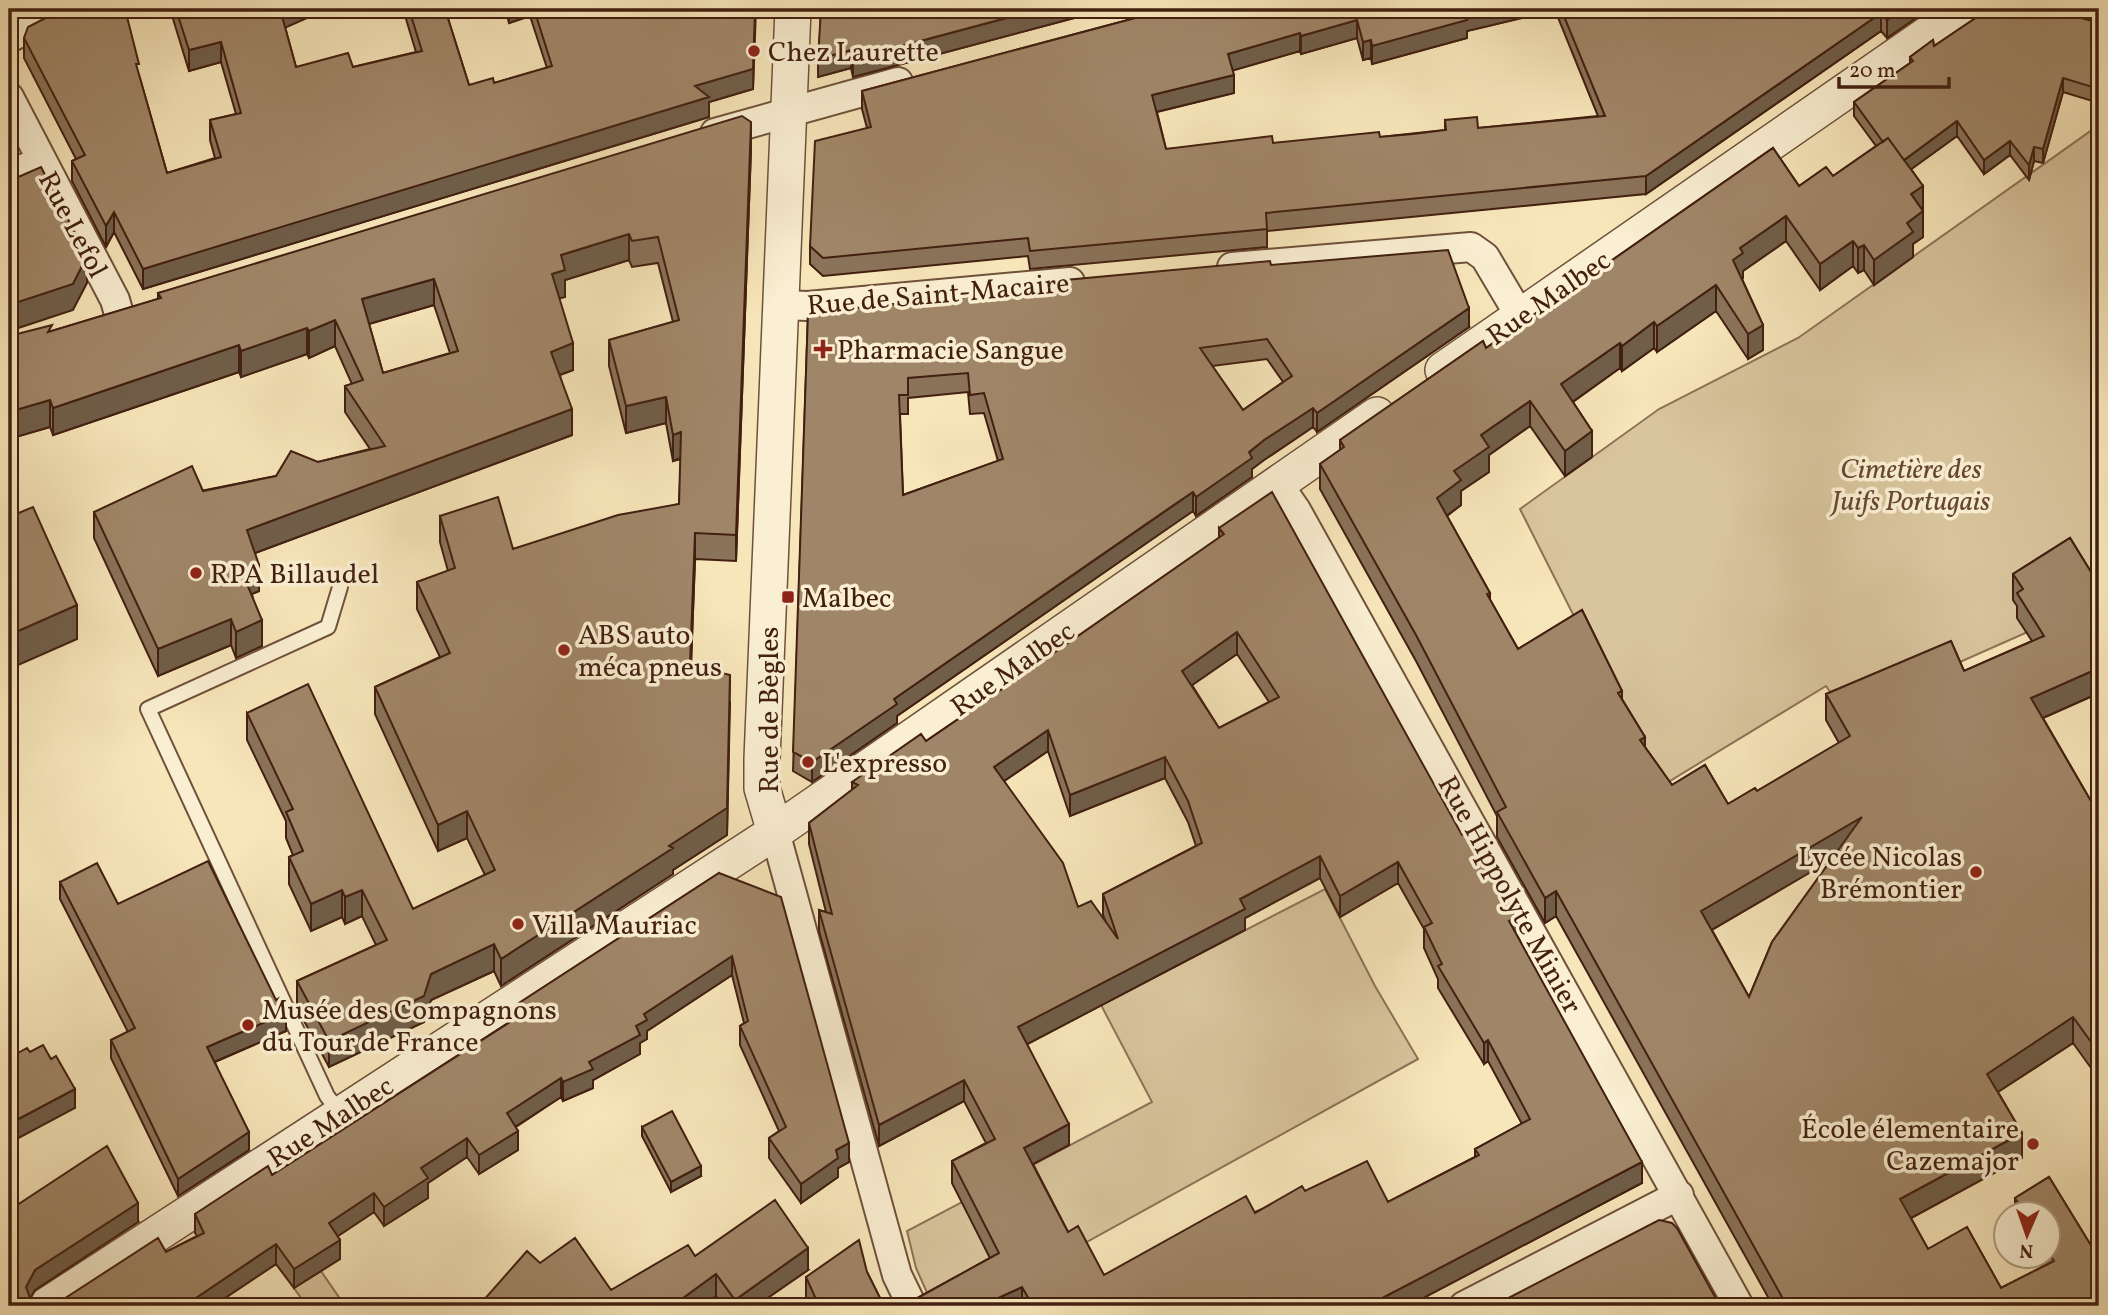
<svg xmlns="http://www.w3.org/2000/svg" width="2108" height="1315" viewBox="0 0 2108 1315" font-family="Vollkorn,serif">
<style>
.green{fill:#d8c49d;stroke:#8d7256;stroke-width:2}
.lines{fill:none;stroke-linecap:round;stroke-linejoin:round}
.service-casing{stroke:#6f513a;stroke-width:18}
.minor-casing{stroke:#6f513a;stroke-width:32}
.tertiary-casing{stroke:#6f513a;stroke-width:38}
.service{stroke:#faefd2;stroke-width:14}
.minor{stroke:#faefd2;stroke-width:28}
.tertiary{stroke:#faefd2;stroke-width:35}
.wall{fill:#8a7359;stroke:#421f10;stroke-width:2;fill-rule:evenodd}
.shaded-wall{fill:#705e49;stroke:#421f10;stroke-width:2}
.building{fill:#a08668;stroke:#421f10;stroke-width:2;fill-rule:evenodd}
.poi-dot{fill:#8f2418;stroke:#faefd2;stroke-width:2.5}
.labels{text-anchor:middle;stroke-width:7;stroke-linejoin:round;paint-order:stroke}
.poi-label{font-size:28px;fill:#421f10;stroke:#faefd2;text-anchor:start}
.street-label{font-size:28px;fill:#421f10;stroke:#faefd2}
.park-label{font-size:28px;font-style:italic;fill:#684833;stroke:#faefd2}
</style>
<rect width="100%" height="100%" fill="#f7e6ba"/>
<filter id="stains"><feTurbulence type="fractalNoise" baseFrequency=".00286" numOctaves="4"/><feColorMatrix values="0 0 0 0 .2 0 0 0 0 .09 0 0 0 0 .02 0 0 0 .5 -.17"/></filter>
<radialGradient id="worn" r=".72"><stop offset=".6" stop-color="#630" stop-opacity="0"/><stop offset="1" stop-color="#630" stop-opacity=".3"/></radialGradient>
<path class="green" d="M2099,125V616L2032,630L1845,713L1826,686L1660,787L1520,509L1659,409L1798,338Z
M1325,889L1375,986L1418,1059L971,1306H933L916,1268L907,1231L1152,1102L1101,1005Z
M270,1197L345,1306H307L241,1216Z"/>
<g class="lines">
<defs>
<path id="service" d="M340,587L328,627L148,709L327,1096L340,1113"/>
<path id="minor" d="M9,38L69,9
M9,97L115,300L119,314
M715,133L898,82
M9,175L41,161
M1232,267L1471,247L1485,257L1520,316
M780,305L808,306L1070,282
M1278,484L1296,510L1739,1306
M775,832L897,1275L912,1306
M1464,1306L1679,1195"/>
<path id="tertiary" d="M1443,370L1964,9
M775,832L762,788V759L793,9
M46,1306L775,832L1377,415"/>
</defs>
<use href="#service" class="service-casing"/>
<use href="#minor" class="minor-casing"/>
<use href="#tertiary" class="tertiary-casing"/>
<use href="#service" class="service"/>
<use href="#minor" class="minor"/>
<use href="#tertiary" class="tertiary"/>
</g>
<path class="wall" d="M170,9H327L285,27L296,67H353L416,52L403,9H445L469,85L494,83L547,68L530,16L509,23L505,9H756L753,89L709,102V117L143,289L114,232L106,247L72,181V161L76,159L24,58V38L139,75L167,173L215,158L210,140V120L236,114L221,62L189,71Z
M821,9H1108L853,77L851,68L818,77Z
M1169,9H1926V11L1887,38L1881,31L1646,194L1267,231V247L1030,269L1028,256L823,276L810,264V246L867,128L862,109V91ZM1555,10L1598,116L1478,128L1445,120V130L1380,137L1166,149L1157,112L1234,93L1233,70L1300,51L1301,54L1357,38L1363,60L1371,58L1372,64L1467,38V31Z
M1989,9H2050L2099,23V103L2063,92L2043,163L2034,161L2029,180L2010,155L1984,174L1957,136L1911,169L1923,186V237L1913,244V257L1874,285L1864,270L1858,273L1853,266L1820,290L1786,241L1743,271V278L1742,279L1763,325V350L1748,359L1716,311L1657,352L1654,348L1622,371L1620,368L1573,402L1592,431V457L1565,476L1530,426L1489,455V472L1461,491V505L1447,516L1490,593V600L1518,649L1582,610L1622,691V699L1645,737V747L1672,785L1705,765L1728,804L1755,788L1757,791L1839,743L1826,720V694L1951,641L1964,671L2032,641L2017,618V606L2013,600V574L2070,538L2099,585V693L2043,718L2099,815V1079L2073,1043L1998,1092L2022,1133V1158L1911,1218L1928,1249L1967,1227L2001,1288L2042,1267L2035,1256H2048V1214H2015V1198L2049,1177L2095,1252L2099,1251V1306H1773L1556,916L1545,923L1497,837V816L1416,661L1320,489V464L1340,450V440L1483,341L1486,348L1773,148L1799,186L1826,167L1833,176L1876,146L1854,116V102L1910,63V57L1933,40L1934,46ZM1831,860L1772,942L1749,997L1712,930Z
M751,149L736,561L695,559L691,665L730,702L727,835L673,870V874L501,986L494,971L431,1000L424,1022L329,1067L297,1008V981L376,945L362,916L345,924L342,917L311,931L289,884V857L293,855L286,838V821L247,740V713L413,909L485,875L467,838L438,851L375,714V687L440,657L417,609V582L448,571L440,542V516L513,549L679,504L681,459L673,461L666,423L626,433L609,366V340L673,322L658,263L632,267L629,260L565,280V297L559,298L573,370L560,375L572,435L255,553L259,591L252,594L262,646L236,658L231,645L158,676L94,538V512L276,476L318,462L370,449L345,412V386L352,384L335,346L309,358L307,354L241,377L239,372L53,435L50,427L9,439V336L52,331L158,299V293ZM434,305L450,353L383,373L369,324Z
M1271,265L1469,327L1317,432L1313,427L1264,460L1252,469V477L1196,516L1193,511L1162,532L897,716V723L812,782L793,771L808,313L1033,290V283ZM1267,359L1283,382L1243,410L1212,366ZM968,392L970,414L984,413L998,461L903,495L900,414H908V398Z
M1219,528L1516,933L1642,1183L1408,1306H903L990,1258L952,1183V1161L986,1143L964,1101L879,1146L819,931V910L826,912L809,844V823L852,790V782L926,741L1005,687L1219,538ZM1237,654L1269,702L1219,728L1192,685ZM1048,751L1070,816L1165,778L1188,822L1196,846L1103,894V915L1105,920L1078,907L1004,781ZM1320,878L1340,917L1398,883L1424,929V948L1438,979V988L1484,1064L1488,1061L1522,1124L1475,1149V1157L1388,1202L1305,1191L1104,1275L1068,1232L1033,1164L1069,1145L1027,1044L1245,930V918Z
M719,873L849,1162L838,1168V1177L801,1203L769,1158V1138L779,1131L740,1045V1026L744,1023L732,975L647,1031V1039L640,1043V1054L593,1080V1088L563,1101L561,1097L516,1127L518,1150L479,1174L467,1157L428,1183V1198L384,1226L374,1212L338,1236L340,1259L294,1288L276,1264L213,1306H9L11,1209L138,1222L35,1290L30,1299L38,1305L56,1304L166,1252L197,1236L195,1233V1214L272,1175L519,1016V1003Z
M60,882L118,904L286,1031L215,1062L249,1150L178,1196L111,1058V1040L128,1032L60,899Z
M642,1127L701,1176L671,1192L642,1136Z
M695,1256L808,1270L756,1306H724L716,1296L702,1306H482V1302L540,1263L611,1290Z
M867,1272L884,1306H809L806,1298V1277Z"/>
<path class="shaded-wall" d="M280,9H327L280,30Z
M359,9H383L359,16Z
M509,9H530V16L509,23Z
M755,9L753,89L709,102V117L143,289V269L695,86Z
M1040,9H1108L853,77V59Z
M1486,9H1555V10L1467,31V38L1372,64V46L1466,13Z
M1903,9H1926V11L1887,38V20Z
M1881,13V31L1646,194V176Z
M1357,20V38L1301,54V36Z
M1300,33V51L1228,72V54Z
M1371,40V58L1363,60V42Z
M221,42V62L189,71V50Z
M851,50V68L818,77V59Z
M1234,75V93L1152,113V95Z
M2063,78V92L2043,163V149Z
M1957,121V136L1899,178V164Z
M751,122V149L736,561V535Z
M2010,141V155L1984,174V160Z
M2034,147V161L2029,180V165Z
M1923,186V211L1911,194Z
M1923,211V237L1913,244V257L1874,285V260L1907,223Z
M114,212V232L106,247V226Z
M1786,216V241L1743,271V278L1733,285V260L1740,248Z
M629,234V260L565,280V297L552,300V274L561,255Z
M1853,241V266L1820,290V264Z
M1864,245V270L1858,273V248Z
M87,256V283L73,310L9,331V305Z
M434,279V305L362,326V299Z
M1716,285V311L1657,352V326Z
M1469,308V327L1317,432V413Z
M335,320V346L309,358V331Z
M1654,322V348L1622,371V346Z
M1763,325V350L1748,359V334Z
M307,328V354L241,377V351Z
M573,343V370L551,378V352Z
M1620,343V368L1561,410V384Z
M239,345V372L53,435V408Z
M666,397V423L626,433V406Z
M50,400V427L9,439V412Z
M1530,401V426L1489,455V472L1461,491V505L1437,523V498L1454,471L1481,435Z
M1313,408V427L1264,460L1252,469V477L1196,516V497L1264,440Z
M572,409V435L247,556V530Z
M1592,431V457L1565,476V451Z
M681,432V458L673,461V435Z
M1193,492V511L897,716V723L812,782V762L894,699Z
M695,533V559L690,691V665Z
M259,565V591L242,598V572Z
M77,605V639L9,669V635Z
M231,619V645L158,676V649Z
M262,620V646L236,658V632Z
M1237,632V654L1182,692V671Z
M2099,668V693L2031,723V698Z
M730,675L727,835L673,870V874L501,986V959L669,846Z
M1048,730V751L994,788V767Z
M1645,737V762L1640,740Z
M1165,757V778L1070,816V795Z
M467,811V838L438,851V825Z
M1862,817V842L1701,936V911Z
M1320,856V878L1245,918V930L1018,1049V1027L1240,899Z
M1398,862V883L1340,917V896Z
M342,890V917L311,931V904Z
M362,890V916L345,924V897Z
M1556,891V916L1545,923V898Z
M1516,918V939L1509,921Z
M494,944V971L431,1000L424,1022L329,1067V1041L431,974Z
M732,956V975L647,1031V1039L640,1043V1054L593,1080V1088L563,1101V1082L636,1026L644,1014Z
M286,1013V1031L207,1065V1047Z
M2073,1017V1043L1987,1099V1074Z
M1488,1040V1061L1484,1064V1043Z
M561,1078V1097L507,1132V1113Z
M964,1080V1101L879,1146V1125Z
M75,1089V1108L9,1143V1124Z
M1069,1124V1145L1024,1169V1148Z
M518,1131V1150L479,1174V1155Z
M249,1132V1150L178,1196V1179Z
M2022,1133V1158L1900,1224V1199Z
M467,1138V1157L428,1183V1198L384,1226V1207L421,1168Z
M849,1143V1162L838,1168V1177L801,1203V1184L836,1150Z
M1642,1162V1183L1408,1306H1367Z
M701,1166V1176L671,1192V1182Z
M374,1193V1212L329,1242V1223Z
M138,1203V1222L35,1290L26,1306V1287L35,1270Z
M340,1240V1259L294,1288V1269Z
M276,1244V1264L213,1306H184Z
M808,1248V1270L756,1306H735V1300Z
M716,1274V1296L702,1306H672Z
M1022,1287V1306H981Z
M85,1300V1306H61Z"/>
<path class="building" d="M63,9H125L139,64H136L167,173L221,157L210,120L241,113L221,42L189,50L176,9H282H280L296,67L348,53L353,67L422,51L409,9H445L469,85L493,78L494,83L552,66L534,9H755L753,69L695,86L709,97L143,269L114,212L106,226L72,161L85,155L24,38L28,27Z
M821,9H1040L853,59L851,50L818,59Z
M1169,9H1486L1466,13L1467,20L1372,46L1371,40L1363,42L1357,20L1301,36L1300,33L1228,54L1234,75L1152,95L1166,149L1272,136L1273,143L1379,132L1380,137L1413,134L1446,130L1445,120L1477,117L1478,128L1605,116L1561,9H1903L1887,20L1881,13L1646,176L1266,213L1267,229L1030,251L1028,238L823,258L810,246L815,141L871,127L862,91Z
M1989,9H2050L2099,23V89L2063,78L2043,149L2034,147L2029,165L2010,141L1984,160L1957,121L1904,160L1888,138L1883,142L1854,102L1913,61L1910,57L1933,40L1934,46Z
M742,116L751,122L736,535L695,533L690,665L730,675L727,808L669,846L673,848L501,959L494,944L431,974L424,996L329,1041L297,981L387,940L362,890L345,897L342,890L311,904L289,857L303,851L286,812L293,809L247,713L308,684L413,909L495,870L467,811L438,825L375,687L450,653L417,582L455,568L440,516L498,497L513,549L618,515L679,504L681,432L673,435L666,397L626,406L609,340L679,320L658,237L632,241L629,234L561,255L565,270L552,274L573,343L551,352L572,409L247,530L259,565L242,572L262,620L236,632L231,619L158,649L94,512L192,466L203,491L276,476L291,451L318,462L385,446L345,386L363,380L335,320L309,331L307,328L241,351L239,345L53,408L50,400L9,412V336L52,325L48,332L161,298L158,293ZM434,279L458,351L383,373L362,299Z
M1888,138L1923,186L1911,194L1923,211L1907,223L1913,232L1874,260L1864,245L1858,248L1853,241L1820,264L1786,216L1740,248L1743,253L1733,260L1763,325L1748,334L1716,285L1657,326L1654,322L1622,346L1620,343L1561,384L1592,431L1565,451L1530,401L1481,435L1489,447L1454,471L1461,480L1437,498L1490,593L1487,594L1518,649L1582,610L1622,691L1618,693L1645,737L1640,740L1672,785L1705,765L1728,804L1755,788L1757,791L1850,736L1826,694L1951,641L1964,671L2044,636L2017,593L2023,589L2013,574L2070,538L2099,585V668L2031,698L2099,815V1053L2073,1017L1987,1074L2022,1133L1900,1199L1928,1249L1967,1227L2001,1288L2054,1261L2048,1252V1214H2025L2015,1198L2049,1177L2095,1252L2099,1251V1306H1787L1556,891L1545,898L1497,812L1506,807L1416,635L1320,464L1344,447L1340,440L1483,341L1486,348L1773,148L1799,186L1826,167L1833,176ZM1862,817L1772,942L1749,997L1701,911Z
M41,167L87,256L73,284L9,305V181Z
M1448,250L1469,308L1317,413L1313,408L1264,440L1249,452L1252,458L1196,497L1193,492L1162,513L894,699L897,704L812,762L793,752L808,313L1034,290L1033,283L1270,261L1271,265ZM1267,339L1292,376L1243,410L1200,348ZM968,373L970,395L984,393L1003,459L903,495L899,395H908V378Z
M1272,492L1462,835L1468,832L1516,918L1509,921L1642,1162L1367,1306H1033L1022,1287L981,1306H903L999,1253L952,1161L995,1139L964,1080L879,1125L819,910L832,914L809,823L858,785L852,782L921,734L926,741L1005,687L1224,534L1219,528ZM1237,632L1279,697L1219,728L1182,671ZM1048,730L1070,795L1165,757L1188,801L1202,843L1103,894L1118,939L1091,901L1078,907L1063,863L994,767ZM1320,856L1340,896L1398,862L1432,923L1424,927L1442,964L1438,966L1484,1043L1488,1040L1530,1119L1475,1149L1479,1155L1388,1202L1367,1161L1305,1191L1302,1186L1255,1213L1246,1196L1104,1275L1078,1226L1068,1232L1024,1148L1069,1124L1018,1027L1245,909L1240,899Z
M33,507L77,605L9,635V517Z
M208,861L276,1000L279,998L286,1013L207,1047L249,1132L178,1179L111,1040L135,1028L60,882L97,863L118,904Z
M719,873L781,897L849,1143L836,1150L838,1158L801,1184L769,1138L786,1127L740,1026L748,1021L732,956L644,1014L647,1020L636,1026L640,1035L589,1062L593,1069L563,1082L561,1078L507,1113L518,1131L479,1155L467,1138L421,1168L428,1178L384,1207L374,1193L329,1223L340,1240L294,1269L276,1244L184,1306H75L85,1300L61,1306H9V1205L11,1209L107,1146L138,1203L35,1270L26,1287L30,1298L38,1305L56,1304L158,1238L166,1252L204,1233L195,1214L268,1166L272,1175L524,1013L519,1003Z
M43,1045L51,1059L56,1056L75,1089L9,1124V1058L27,1048L30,1052Z
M672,1111L701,1166L671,1182L642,1127Z
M775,1200L808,1248L735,1300L716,1274L672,1306H485L482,1302L527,1251L540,1263L575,1238L611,1290L688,1245L695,1256Z
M1659,1220L1672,1223L1677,1228L1720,1306H1493Z
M859,1240L867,1272L884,1306H819L806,1277Z"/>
<g class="poi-dot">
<circle cx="754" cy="51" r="7"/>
<path d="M819.5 338.5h7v7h7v7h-7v7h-7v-7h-7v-7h7z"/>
<circle cx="196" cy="573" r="7"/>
<rect x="781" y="590" width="14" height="14" rx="3.5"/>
<circle cx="564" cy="650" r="7"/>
<circle cx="808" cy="762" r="7"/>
<circle cx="1976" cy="872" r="7"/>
<circle cx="518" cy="924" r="7"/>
<circle cx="248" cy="1025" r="7"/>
<circle cx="2033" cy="1144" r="7"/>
</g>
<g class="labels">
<g class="poi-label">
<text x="768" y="61">Chez Laurette</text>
<text x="837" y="359">Pharmacie Sangue</text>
<text x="210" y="583">RPA Billaudel</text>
<text x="802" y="607">Malbec</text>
<text x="578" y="644">ABS auto<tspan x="578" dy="32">méca pneus</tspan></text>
<text x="822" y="772">L'expresso</text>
<text x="1962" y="866" text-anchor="end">Lycée Nicolas<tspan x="1962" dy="32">Brémontier</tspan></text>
<text x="532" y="934">Villa Mauriac</text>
<text x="262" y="1019">Musée des Compagnons<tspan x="262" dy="32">du Tour de France</tspan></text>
<text x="2019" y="1138" text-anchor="end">École élementaire<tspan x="2019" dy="32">Cazemajor</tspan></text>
</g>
<g class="street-label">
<text transform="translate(74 224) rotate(62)" y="10">Rue Lefol</text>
<text transform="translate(938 293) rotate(-5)" y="10">Rue de Saint-Macaire</text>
<text transform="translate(1548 297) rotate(-35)" y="10">Rue Malbec</text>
<text transform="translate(1012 668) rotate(-35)" y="10">Rue Malbec</text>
<text transform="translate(768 710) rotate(-90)" y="10">Rue de Bègles</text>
<text transform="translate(1511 894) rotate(61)" y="10">Rue Hippolyte Minier</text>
<text transform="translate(330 1121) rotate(-33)" y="10">Rue Malbec</text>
</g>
<g class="park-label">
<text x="1911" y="478">Cimetière des<tspan x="1911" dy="32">Juifs Portugais</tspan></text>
</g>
</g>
<rect width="2108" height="1315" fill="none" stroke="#f7e6ba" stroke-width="35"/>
<rect x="10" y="10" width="2087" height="1294" fill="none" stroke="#421f10" stroke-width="3.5"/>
<rect x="18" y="18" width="2073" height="1280" fill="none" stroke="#421f10" stroke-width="2"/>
<g transform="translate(2027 1235) rotate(182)"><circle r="33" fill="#faefd2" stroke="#b09c84" stroke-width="2"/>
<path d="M0-5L12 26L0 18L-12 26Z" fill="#8f2418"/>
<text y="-10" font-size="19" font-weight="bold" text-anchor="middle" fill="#421f10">N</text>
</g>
<path d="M1839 77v10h110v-10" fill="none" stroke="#421f10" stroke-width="3.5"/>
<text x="1849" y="77" font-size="21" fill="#421f10" stroke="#faefd2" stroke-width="5" paint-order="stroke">20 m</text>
<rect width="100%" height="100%" filter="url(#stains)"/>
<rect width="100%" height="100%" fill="url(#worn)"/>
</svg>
